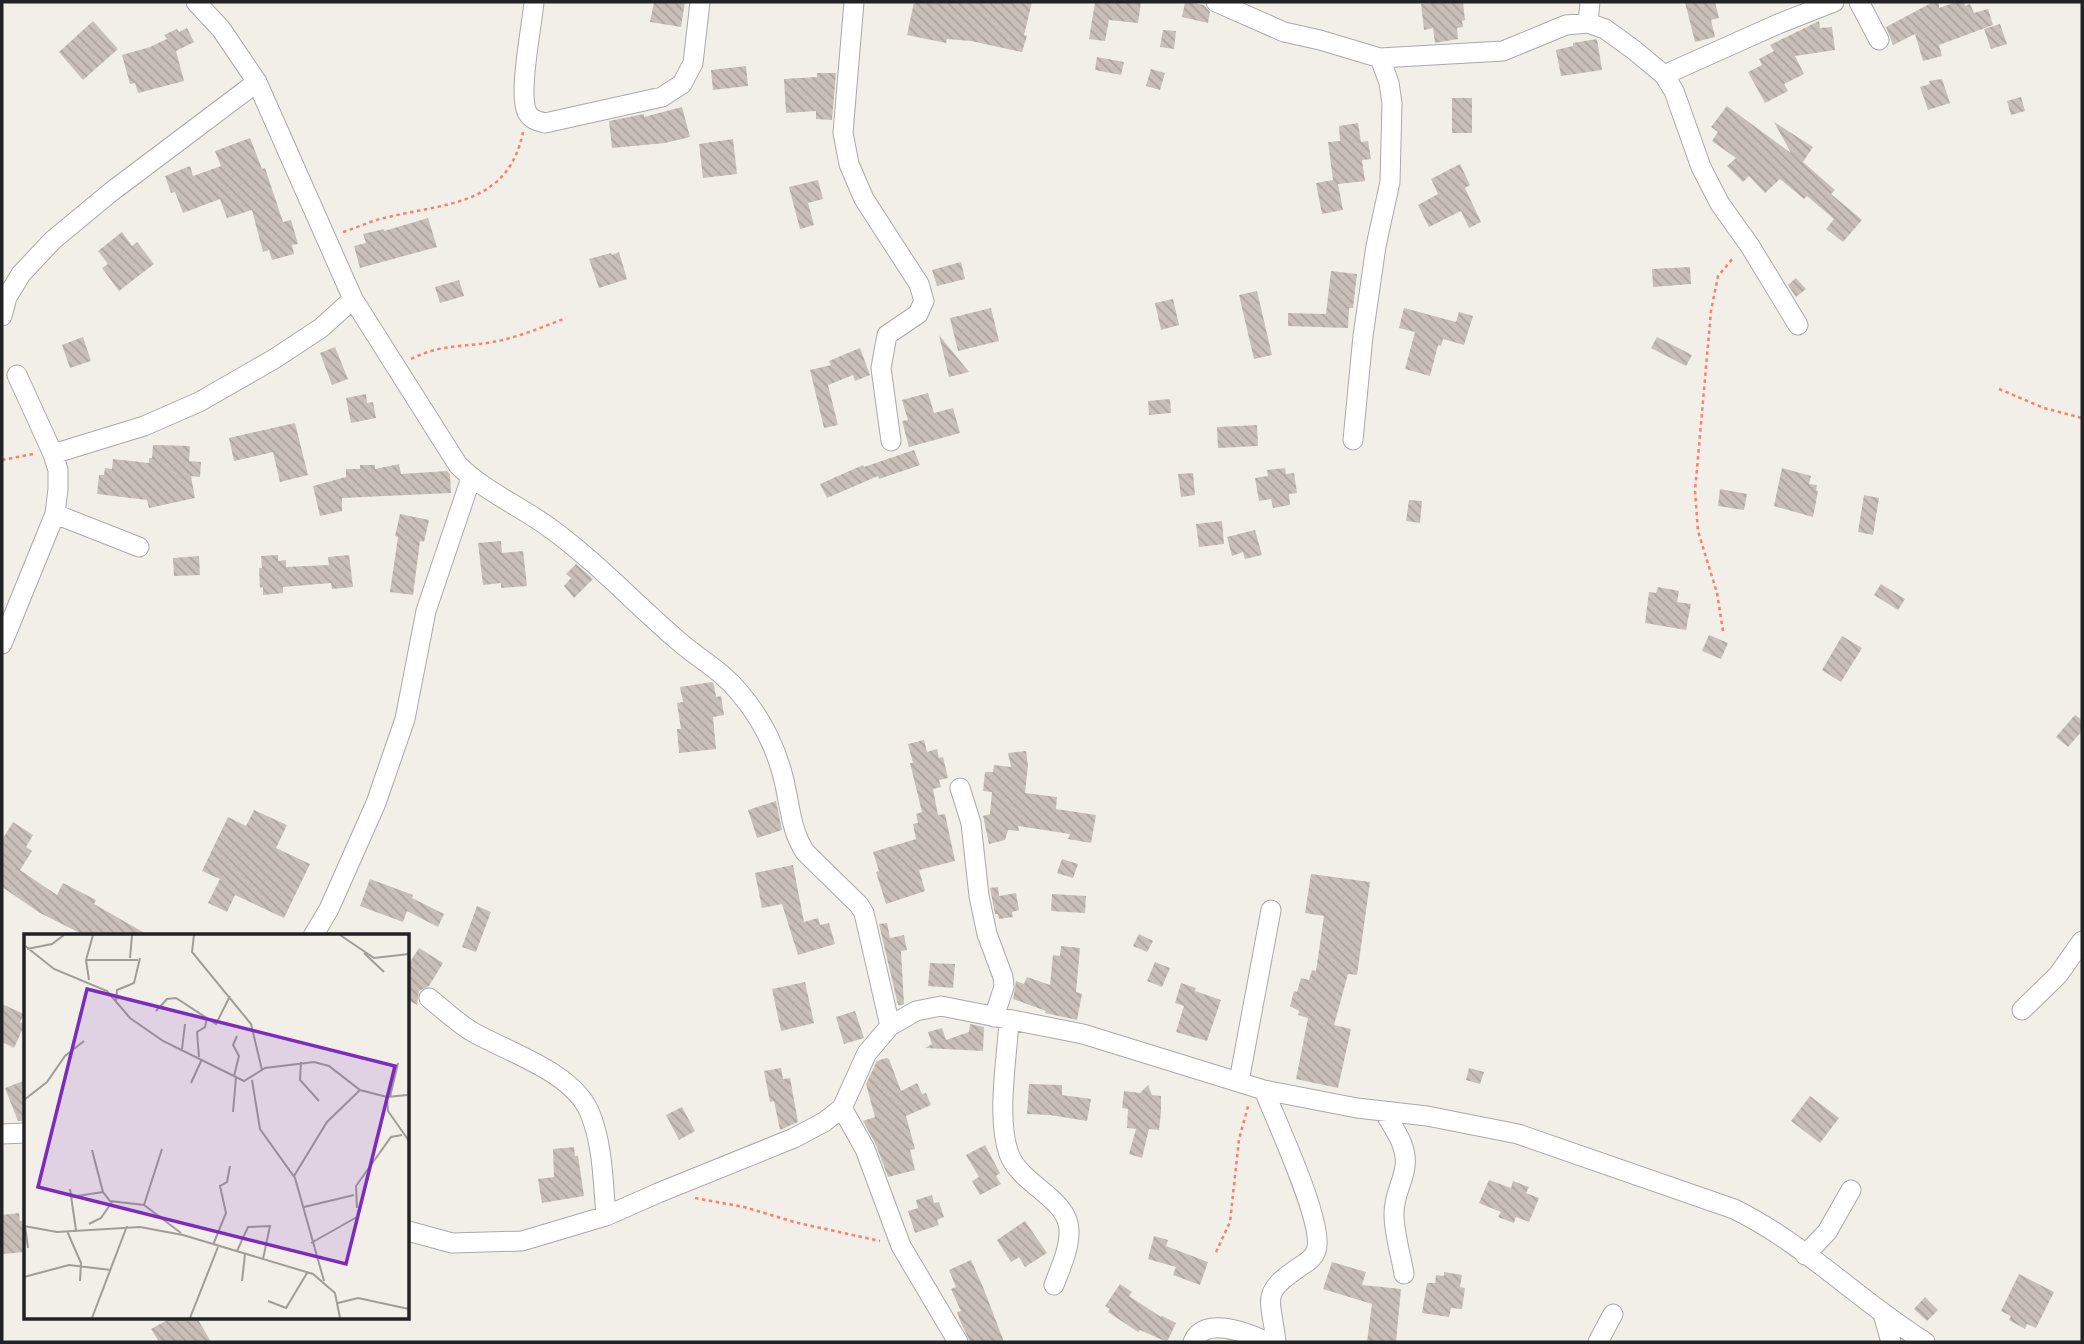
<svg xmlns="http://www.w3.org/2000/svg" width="2084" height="1344" viewBox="0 0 2084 1344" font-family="'Asap Condensed',sans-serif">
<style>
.building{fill:url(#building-back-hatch)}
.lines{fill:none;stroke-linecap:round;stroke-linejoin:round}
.street-casing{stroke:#a9a9a9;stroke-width:21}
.path{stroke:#fa8072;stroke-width:2.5;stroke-dasharray:3.5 3.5;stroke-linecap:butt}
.street{stroke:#fff;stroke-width:19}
.inset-road{fill:none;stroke:#9f9d99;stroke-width:2}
.view{fill:#7b2cbf;fill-opacity:0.15;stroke:#7b2cbf;stroke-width:3.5}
.inset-edge{fill:none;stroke:#222;stroke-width:3.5}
</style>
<defs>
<pattern id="building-back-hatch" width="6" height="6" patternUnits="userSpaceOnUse" patternTransform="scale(1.75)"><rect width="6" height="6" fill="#c7bfb8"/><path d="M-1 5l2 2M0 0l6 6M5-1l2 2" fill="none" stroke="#aba49e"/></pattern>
</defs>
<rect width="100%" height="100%" fill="#f2efe9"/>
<path class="building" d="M654,2H685L681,27L650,22Z
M914,2H1032L1024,35L1027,36L1022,52L971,41L947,39L946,43L907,35Z
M1095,2H1141L1138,23L1109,20L1105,41L1089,39Z
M1185,2L1204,5L1210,12L1208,23L1182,17Z
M1441,2H1463L1465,20L1462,21L1463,27L1457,28L1458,39L1435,43L1433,28L1424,30L1421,4Z
M1685,2H1715L1719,18L1711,20L1715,37L1695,42Z
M1933,2H1939V8L1956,2H1964L1965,6L1970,4L1974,13L1988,9L1993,25L1939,45L1942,56L1923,61L1915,34L1893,45L1886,27Z
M93,21L118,49L83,80L59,52Z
M1819,21L1820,28L1832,27L1835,50L1795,56L1804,74L1784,84L1788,91L1765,103L1748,72L1762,65L1759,59L1774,51L1770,45Z
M2000,24L2007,44L1991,49L1984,29Z
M187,28L194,42L176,51L184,81L138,93L135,83L130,84L122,55L150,47L167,39L164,35L177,29L179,32Z
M1163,30L1176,31L1174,49L1160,47Z
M1597,39L1602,70L1561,76L1556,50L1573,46V43Z
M1097,57L1124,62L1121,75L1095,70Z
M746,66L748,86L713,90L711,70Z
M1151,69L1165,73L1160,90L1146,86Z
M817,73H836L832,120L816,119V111L786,113L784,79L817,77Z
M1942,79L1950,103L1928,110L1920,87L1930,84L1929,81Z
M2021,97L2025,111L2011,115L2007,101Z
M1452,98H1472V133H1452Z
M1727,106L1791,153L1774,122L1813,147L1803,162L1835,190L1831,194L1862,220L1843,242L1826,229L1834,219L1807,196L1804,199L1780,179L1765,193L1749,176L1743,182L1727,166L1736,158L1712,141L1718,132L1711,127Z
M682,107L690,137L665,143L612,148L609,121L644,114V117Z
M1358,123L1361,142L1368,141L1371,159L1362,160L1365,181L1338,184L1343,210L1322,214L1316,183L1333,180L1328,142L1340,141L1339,126Z
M250,138L262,169L265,168L283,222L291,220L298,244L292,245L294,254L272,260L269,250L263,252L252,210L227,218L220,199L183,213L175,192L171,193L165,176L190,166L193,176L221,166L215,151Z
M733,139L737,174L703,178L699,144Z
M1460,164L1470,185L1465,188L1481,222L1469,228L1461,211L1429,227L1418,205L1438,194L1431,179Z
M818,180L823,199L808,203L814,225L800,229L789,187Z
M428,218L437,247L360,268L354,246L366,243L363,234L384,229V231Z
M122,232L132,246L137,242L154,264L119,291L102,268L108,264L98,251Z
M619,252L627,279L599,288L589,259L611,253L612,255Z
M961,262L965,279L937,286L932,270Z
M1690,267L1691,284L1653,287L1652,269Z
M1331,271L1357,274L1353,308H1349L1348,328L1288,326V313L1326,314Z
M1796,278L1806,289L1796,297L1788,285Z
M459,280L464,296L440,303L435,287Z
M1257,291L1272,355L1254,359L1239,295Z
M1173,299L1179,325L1161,330L1155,303Z
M991,308L999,341L958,351L950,318Z
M1404,308L1456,322L1459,312L1473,316L1464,345L1443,339L1441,346L1438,345L1430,376L1405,369L1415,332L1399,328Z
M939,335L969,372L949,377Z
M83,337L91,361L70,368L62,345Z
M1657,337L1692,355L1686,366L1651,348Z
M335,347L348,379L332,385L320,353Z
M860,348L870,375L855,381L853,375L828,385L838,425L824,428L810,370L831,365L829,361Z
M928,393L934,413L953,408L960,433L909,447L902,421L908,420L902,400Z
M366,394L367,403L373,402L376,418L351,423L346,398Z
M1170,399L1171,413L1149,415L1148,401Z
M295,423L308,475L280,482L273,452L234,461L229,438Z
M1257,425L1258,446L1218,448L1217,427Z
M153,445L190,446L189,461L201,462L200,477L191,476L195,498L149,508L147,500L97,494L99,475H104L105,468L112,469L113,459L149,463V458H152Z
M914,450L920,465L879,479L878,476L827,498L820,484L863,465L864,467Z
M399,464L401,474L447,471L450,474L451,493L342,498V511L320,516L313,486L346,477V469H360V465H375V469Z
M1285,468L1286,474L1294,473L1297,493L1289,494L1290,505L1273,508L1271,499L1259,501L1255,478L1268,476L1267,470Z
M1782,468L1811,476L1809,484L1817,485L1816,490L1818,491L1813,517L1774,506Z
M1193,473L1195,495L1181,497L1178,474Z
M1720,489L1747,494L1744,510L1718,506Z
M1864,495L1879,498L1873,535L1858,532Z
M1409,500L1422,501L1420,523L1406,521Z
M400,514L429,520L424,542L420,541L413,595L390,592L398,537L395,536Z
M1222,521L1224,544L1199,547L1196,524Z
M1255,530L1262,555L1245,559L1243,552L1232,556L1227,537Z
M501,541L502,553L523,551L527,586L501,588V583L483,585L478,543Z
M278,555V561L286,560V567L329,565L328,557L349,555L353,587L332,589L331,583L283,587V593L263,595V587L260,588L259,568H262L261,556Z
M199,556L200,575L174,576L173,558Z
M576,564L593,579L574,598L564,586L571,578L566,574Z
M1881,584L1905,599L1898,610L1874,595Z
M1658,587L1679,591L1677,602L1691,604L1686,630L1645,623L1649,592L1656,593Z
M1709,635L1728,643L1721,659L1702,651Z
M1842,636L1862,648L1841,682L1822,670Z
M712,682L714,685L716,697L721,696L724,715L713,717L716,749L679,753L677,729H681L677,703L683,702L680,687Z
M2075,715L2082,720V731L2068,747L2056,737Z
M924,740L927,752L937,749L939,758L943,757L948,778L939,780L941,787L933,789L938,815L945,814L955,861L919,870L925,891L886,904L876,872L879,871L873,852L916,839L913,824L918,823L916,814L922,812L910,763H913L908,744Z
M1026,751L1028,765L1025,793L1057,797L1056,809L1096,815L1091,843L1068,839L1070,834L1018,826L1019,831L1008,830L1005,840L989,844L983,816L990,814L992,792L983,791L985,772H993L994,765L1011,767L1008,753Z
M776,801L782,830L757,838L748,810Z
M254,810L287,825L276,848L310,864L284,918L235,895L227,912L208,903L220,879L202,871L228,817L246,826Z
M13,822L33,835L26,847L32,851L20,870L57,895L63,883L96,900L94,904L150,936H86L40,913L2,887V840Z
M1062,859L1078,864L1073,878L1057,873Z
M793,865L804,922L818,918L820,925L829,923L835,944L798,955L782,904L762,908L755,873Z
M1311,874L1370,882L1357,975L1348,974L1334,1025L1351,1029L1338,1088L1296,1079L1308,1018L1298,1015L1299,1011L1290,1006L1294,991L1297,992L1301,978L1309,980L1312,970L1316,971L1324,916L1305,913Z
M370,879L413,895L412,898L444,914L438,927L407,911L403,922L360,906Z
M998,887L999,896L1016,893L1019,910L1012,912L1013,917L999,919L998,914H995L990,888Z
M1052,894L1086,896L1085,913L1051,911Z
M477,906L491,912L476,952L462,947Z
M887,923L890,938L904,935L907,950L901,951L904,1004L902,1005H898L879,924Z
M1139,934L1153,941L1147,952L1133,946Z
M1061,946L1080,948L1076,992L1082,994L1077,1020L1045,1013L1046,1011L1013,999L1016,981L1024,984L1027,977L1050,985L1053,955L1060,956Z
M419,948L443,963L429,986L419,991L417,1005L408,1000V965Z
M1155,962L1170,968L1162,987L1147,981Z
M930,963L955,964L953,988L928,986Z
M805,982L814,1023L781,1031L772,989Z
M1181,983L1196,988L1195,991L1221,1000L1207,1041L1176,1032L1184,1006L1175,1003Z
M2,1004L24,1014L20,1022L25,1024L14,1048L2,1042Z
M855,1011L864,1038L844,1044L836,1017Z
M970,1024L984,1027L983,1051L925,1048L932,1044L928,1032L942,1028L946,1040L969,1032Z
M886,1058L889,1059L901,1091L917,1083L922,1094L926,1093L931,1105L906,1116L915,1149L910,1150L915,1170L888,1177L876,1145L863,1121L875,1117L866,1084L877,1061Z
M781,1068L783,1079L790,1078L798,1122L780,1130L774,1101L770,1102L764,1071Z
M1469,1068L1484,1072L1480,1084L1466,1080Z
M26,1080V1121H18L5,1088Z
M1029,1084L1062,1085V1095L1091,1099L1087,1121L1050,1115L1027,1114Z
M1148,1085L1152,1095L1161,1096V1112L1159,1130L1149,1129L1142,1158L1129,1154L1136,1129L1127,1128L1128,1109L1122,1108L1124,1091L1140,1093Z
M1810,1096L1839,1118L1820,1143L1791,1121Z
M682,1107L695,1131L679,1140L666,1115Z
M985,1145L1000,1173L996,1176L1001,1184L980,1195L972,1181L979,1177L966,1155Z
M574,1147L575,1156H578L584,1196L542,1203L538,1179L554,1177L553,1149Z
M1489,1180L1511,1188L1513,1181L1529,1187L1526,1193L1539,1198L1529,1222L1516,1217L1514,1223L1498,1217L1501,1212L1479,1203Z
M932,1195L934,1203L939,1202L944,1217L937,1220L939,1225L915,1233L908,1211L918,1208L916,1200Z
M19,1213L20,1221L26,1220V1252L2,1254V1215Z
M1025,1221L1047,1253L1025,1267L1019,1257L1011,1262L997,1240Z
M1154,1236L1168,1240L1166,1246L1208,1262L1200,1285L1173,1275L1176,1267L1148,1259Z
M971,1260L983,1287L1004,1342H970L961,1323L957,1312L961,1311L951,1289L956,1287L949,1270Z
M1332,1262L1366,1272L1362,1285L1401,1289L1396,1342H1367L1372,1304L1323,1289Z
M1444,1272L1462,1275L1460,1287L1465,1288L1462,1309L1451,1308L1449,1317L1422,1313L1427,1283H1435L1436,1275L1444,1276Z
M2019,1274L2054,1292L2036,1328L2027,1324L2025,1329L2009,1320L2011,1316L2001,1311Z
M1120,1284L1132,1292L1129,1296L1161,1317L1162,1316L1176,1323L1167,1342L1140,1330L1138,1332L1108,1312L1110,1309L1105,1306Z
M1925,1297L1938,1310L1927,1321L1914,1309Z
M171,1318H197L211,1342H159L151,1329Z"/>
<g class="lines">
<defs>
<path id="street" d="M196,2L221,29L257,82L353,299L458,465C484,491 520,506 550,528C598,563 637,606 682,644C701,660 723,672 739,692C757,713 772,740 780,766C790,795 788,826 805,852L859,905L864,913L890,1026
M534,2C532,26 518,93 527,112C531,120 538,121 545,123L662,97L682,84L693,63L700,2
M854,2L843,133L849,164L864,199L919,284L924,301L918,314L887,335L881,368L891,441
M1216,2L1284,32L1320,40L1380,58L1503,51L1566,25L1588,23L1605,29L1634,50L1664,75L1674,91L1701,167L1720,204L1750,246L1798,325
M1859,2L1879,40
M1588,23L1590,2
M1664,75L1778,24L1834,2
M2,316L7,297L21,274L53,240L111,192L257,82
M1353,440L1363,336L1376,246L1390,182L1392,103L1389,83L1380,58
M53,454L144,426L199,402L274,359L321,328L353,299
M55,514L139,547
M2,644L55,514L58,489V470L53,454L17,375
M960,788L971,823L979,896L987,934L1003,977L1004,987L994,1017
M313,936L329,909L376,803L405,719L426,611L471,478
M429,998C443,1009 455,1021 471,1031C507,1052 571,1071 589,1111C603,1143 603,1182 606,1216
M2022,1010L2058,975L2082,941
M1009,1020C1007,1060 996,1117 1009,1154C1021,1186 1071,1199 1069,1233C1069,1250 1060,1269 1054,1285
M1239,1081L1271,910
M1264,1090C1275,1119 1326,1226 1316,1251C1313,1259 1307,1262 1301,1266C1259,1294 1271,1297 1276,1342
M842,1108L865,1149L901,1246L958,1342
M1384,1111C1393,1128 1408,1146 1405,1166C1403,1184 1394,1193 1394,1214C1394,1234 1401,1255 1404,1274
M2,1134L26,1133
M408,1231L452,1243L522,1241L606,1216L658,1193L794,1138L824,1122L842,1108L867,1053L890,1026L916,1011L941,1006L1083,1034L1264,1090L1357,1108L1427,1116L1518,1134L1734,1209C1804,1243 1859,1301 1925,1342
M1805,1255L1827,1232L1851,1190
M1883,1314L1891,1342
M1193,1342C1204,1315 1248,1333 1267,1342
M1598,1342L1613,1314"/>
</defs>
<use href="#street" class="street-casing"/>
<path class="path" d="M343,232C357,228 370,221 384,218C443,203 508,207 523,132
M411,359C439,345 458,347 487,343C514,339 540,328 566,318
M1999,389L2044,408L2082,418
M2,460L33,454
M1723,631L1717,593L1698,531L1695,491L1711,311L1718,276L1734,257
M695,1198L744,1207L798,1223L880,1241
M1216,1252L1230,1222L1239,1139L1249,1103"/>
<use href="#street" class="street"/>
</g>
<g transform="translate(24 934)">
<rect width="385" height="385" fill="#f2efe9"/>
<path class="inset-road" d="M170,1L168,18L227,90L238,136M316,1L350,24L385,20M0,11L30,35L83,57L106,84L139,107L220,147L241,134L290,128L305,132L336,156L363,163L383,161M3,15L28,10L40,1M340,19L360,38M106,24L108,1M62,26H114M65,46L62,26L69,1M92,67L93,56L110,49L116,24M132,77L143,65L152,64L192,90L206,62M158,115L161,90M175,123L173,98L181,93L183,84M277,128L276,146L295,167M210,142L215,122L209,111L213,102M228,146L236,195L271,244L300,347M167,149L178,125M363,163L364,177L385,207M366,163L374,129M0,166L23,148L41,122L60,107M209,178L212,143M68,216L79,258L86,267L120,271L157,299M270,242L303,188L336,156M46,255L52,296M47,263L79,258M120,271L138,215M280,273L330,261M333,274L332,252L367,203L378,201M65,290L77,284L88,268M0,292L33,298L116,293L159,301L289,340L311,359L316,384M1,292L4,314M43,297L57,329L56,347M287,309L333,283M189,311L202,279L196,252L203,248L206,232M213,317L224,293L246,292L239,325M0,343L45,331L87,336M218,347L221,320M244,367L262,374L283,339M314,369L334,364L385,375M68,384L103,292M166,384L194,313"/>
<path class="view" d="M63,55L371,132L322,330L14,253Z"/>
<rect width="385" height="385" class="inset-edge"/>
</g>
<rect width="2084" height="1344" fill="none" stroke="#222222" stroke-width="7"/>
</svg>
